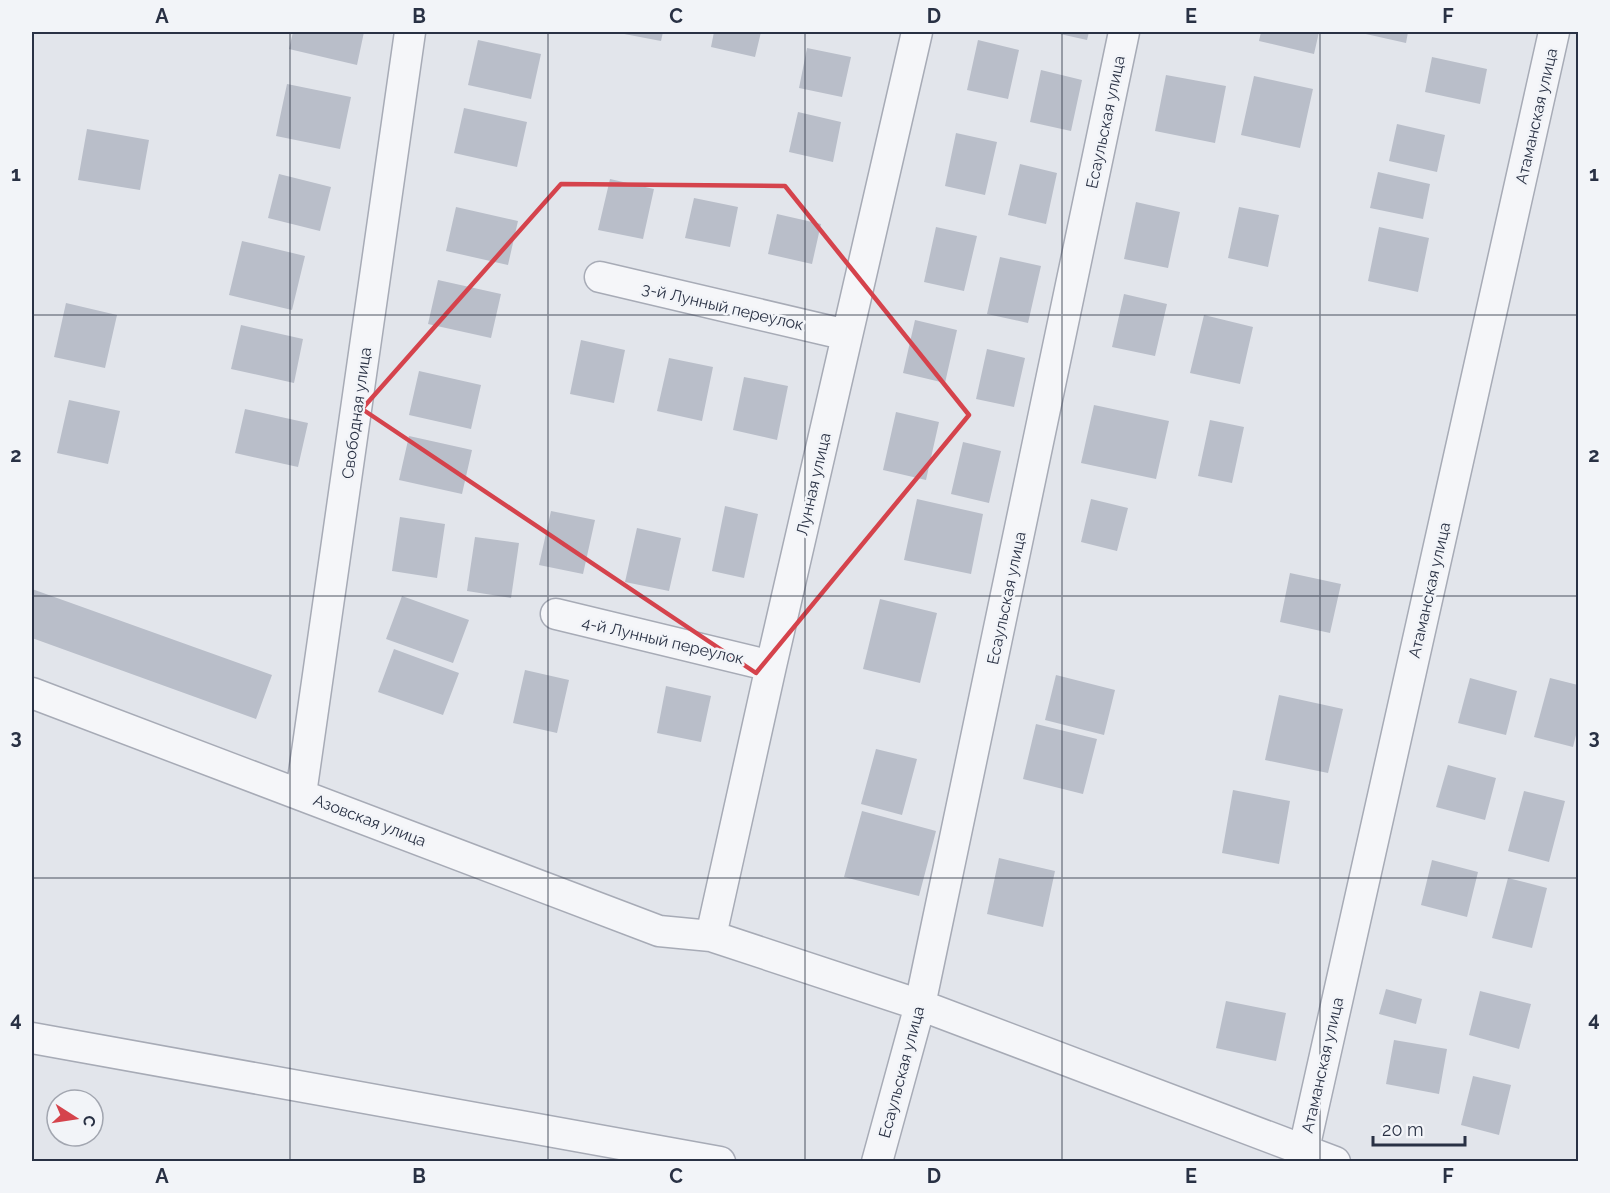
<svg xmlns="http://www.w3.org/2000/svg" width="1610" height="1193" viewBox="0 0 1610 1193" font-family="Raleway,sans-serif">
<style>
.building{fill:#b9bec9}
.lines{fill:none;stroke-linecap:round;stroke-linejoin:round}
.minor-casing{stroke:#a7abb6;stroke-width:33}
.minor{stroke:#f5f6f9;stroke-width:30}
.marked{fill:none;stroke:#d5434c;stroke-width:4.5;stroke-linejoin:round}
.grid{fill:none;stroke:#293144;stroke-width:1.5;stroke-opacity:0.55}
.labels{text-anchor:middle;stroke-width:5;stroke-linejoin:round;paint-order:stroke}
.street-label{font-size:16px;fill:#293144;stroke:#f2f4f8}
.neatline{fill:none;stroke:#293144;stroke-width:2}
.grid-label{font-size:20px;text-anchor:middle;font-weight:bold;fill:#293144}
</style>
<rect width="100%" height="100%" fill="#e2e5eb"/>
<path class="building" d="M293,32H364L357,65L289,49Z
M714,32H761L755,57L711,47Z
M1051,32H1089L1087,40Z
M1261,32H1319L1314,54L1259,41Z
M1357,32H1408L1406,43Z
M619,33V32H663L661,41Z
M478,40L541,54L531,99L468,85Z
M978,40L1019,50L1008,99L967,90Z
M807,48L851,57L842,97L799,88Z
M1432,57L1487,69L1480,104L1425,92Z
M1041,70L1082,80L1071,131L1030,122Z
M1166,75L1226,86L1215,143L1155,131Z
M1254,76L1313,89L1300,148L1241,135Z
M287,84L351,97L340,149L276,136Z
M464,108L527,122L517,167L454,153Z
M798,112L841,122L833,162L789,152Z
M1397,124L1445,135L1437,172L1389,161Z
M87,129L149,140L140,190L78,180Z
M956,133L997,142L985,195L945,186Z
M1020,164L1057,173L1046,224L1008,215Z
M1378,172L1430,184L1423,219L1370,208Z
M279,174L331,187L320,231L268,218Z
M610,179L654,189L643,239L598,230Z
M694,198L738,207L730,247L685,238Z
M1136,202L1180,212L1168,268L1124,259Z
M456,207L518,221L508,265L446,251Z
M1239,207L1279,215L1268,267L1228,258Z
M777,214L821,224L812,264L768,254Z
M936,227L977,236L964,291L924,282Z
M1379,227L1429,238L1418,292L1368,281Z
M242,241L305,256L292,310L229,295Z
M1000,257L1041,266L1028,323L987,314Z
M438,280L501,294L491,338L428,324Z
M1124,294L1167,304L1155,356L1112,347Z
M66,303L117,315L105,368L54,357Z
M1204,315L1253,327L1240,384L1190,373Z
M915,320L957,330L945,383L903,373Z
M241,325L303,339L294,383L231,369Z
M581,340L625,350L614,403L570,394Z
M987,349L1025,358L1014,407L976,399Z
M669,358L713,367L702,421L657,411Z
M419,371L481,385L471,429L409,415Z
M744,377L788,386L777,440L733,430Z
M69,400L120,411L108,464L57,453Z
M1094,405L1169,421L1156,479L1081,463Z
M245,409L308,423L298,467L235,453Z
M896,412L939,422L926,480L883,470Z
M1210,420L1244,427L1232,483L1198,476Z
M409,436L472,450L462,494L399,480Z
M963,442L1001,451L989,503L951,494Z
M917,499L983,514L971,574L904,560Z
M1091,499L1128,508L1117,551L1081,542Z
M725,506L758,514L744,578L712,571Z
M551,511L595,520L583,574L539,565Z
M400,517L445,524L437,578L392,571Z
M637,528L681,538L669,591L625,582Z
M475,537L519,543L511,598L467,591Z
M1290,573L1341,584L1330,633L1280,622Z
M32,589L272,675L256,719L32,638Z
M402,596L469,620L453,663L386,639Z
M880,599L937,613L920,683L863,669Z
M394,649L459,673L443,715L378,692Z
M525,670L569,680L557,733L513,723Z
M1056,675L1115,690L1104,735L1045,720Z
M1470,678L1517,691L1506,735L1458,723Z
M1550,678L1578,685V727L1573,747L1534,737Z
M666,686L711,696L701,742L657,733Z
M1279,695L1343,709L1328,773L1265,760Z
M1036,724L1097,739L1083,794L1023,779Z
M876,749L917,759L902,815L861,804Z
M1448,765L1496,778L1485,820L1436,807Z
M1233,790L1290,801L1279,864L1222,853Z
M1524,791L1565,801L1549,862L1508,851Z
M862,811L936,831L919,896L844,877Z
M999,858L1055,871L1043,927L987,914Z
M1432,860L1478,872L1467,917L1421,905Z
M1508,878L1547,888L1532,948L1492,938Z
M1386,989L1422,999L1416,1024L1379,1014Z
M1480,991L1531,1004L1519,1049L1469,1035Z
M1226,1001L1286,1013L1276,1061L1216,1048Z
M1394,1040L1447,1049L1439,1094L1386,1084Z
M1473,1076L1511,1085L1499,1135L1461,1125Z"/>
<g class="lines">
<defs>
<path id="minor" d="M600,277L847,335
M556,614L771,666
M32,693L659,931L711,936L920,1005L1335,1162
M301,794L410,32
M711,936L771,666L917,32
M32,1038L720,1162
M1304,1149L1554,32
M877,1162L920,1005L1124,32"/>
</defs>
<use href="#minor" class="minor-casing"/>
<use href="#minor" class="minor"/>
</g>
<path class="marked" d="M561,184L785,186L969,415L756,673L362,409Z"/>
<path class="grid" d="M290,32V1162M548,32V1162M805,32V1162M1062,32V1162M1320,32V1162M32,315H1578M32,596H1578M32,878H1578"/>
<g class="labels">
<g class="street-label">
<text transform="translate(1536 116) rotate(-77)" y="6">Атаманская улица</text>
<text transform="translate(1105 122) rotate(-78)" y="6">Есаульская улица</text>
<text transform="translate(723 306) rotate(13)" y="6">3-й Лунный переулок</text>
<text transform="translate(356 413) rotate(-82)" y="6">Свободная улица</text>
<text transform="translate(813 484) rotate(-77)" y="6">Лунная улица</text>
<text transform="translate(1429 590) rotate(-77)" y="6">Атаманская улица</text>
<text transform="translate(1006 598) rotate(-78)" y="6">Есаульская улица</text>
<text transform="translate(663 640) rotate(13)" y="6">4-й Лунный переулок</text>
<text transform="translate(370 820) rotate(21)" y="6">Азовская улица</text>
<text transform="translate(1322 1065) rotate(-77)" y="6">Атаманская улица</text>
<text transform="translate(901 1072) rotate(-75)" y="6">Есаульская улица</text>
</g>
</g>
<rect width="1610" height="1193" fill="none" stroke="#f2f4f8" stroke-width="66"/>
<g transform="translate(75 1118) rotate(102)"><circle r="28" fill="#f2f4f8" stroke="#a2a6b0" stroke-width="1.5"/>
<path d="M0-4.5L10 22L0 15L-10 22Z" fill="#d5434c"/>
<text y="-9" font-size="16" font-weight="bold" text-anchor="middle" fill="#293144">С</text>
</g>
<path d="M1373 1136v9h92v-9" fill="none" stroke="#293144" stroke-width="3"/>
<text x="1382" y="1136" font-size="18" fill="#293144" stroke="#f2f4f8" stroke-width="4.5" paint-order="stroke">20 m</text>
<rect x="33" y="33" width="1544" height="1127" class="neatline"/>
<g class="grid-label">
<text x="162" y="23">A</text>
<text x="419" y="23">B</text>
<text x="676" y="23">C</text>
<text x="934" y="23">D</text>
<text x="1191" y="23">E</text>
<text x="1448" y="23">F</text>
<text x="16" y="181">1</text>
<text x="1594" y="181">1</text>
<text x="16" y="462">2</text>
<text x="1594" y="462">2</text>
<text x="16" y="744">3</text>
<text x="1594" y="744">3</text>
<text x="16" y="1026">4</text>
<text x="1594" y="1026">4</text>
<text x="162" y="1183">A</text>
<text x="419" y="1183">B</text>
<text x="676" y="1183">C</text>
<text x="934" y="1183">D</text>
<text x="1191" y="1183">E</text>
<text x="1448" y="1183">F</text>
</g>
</svg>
